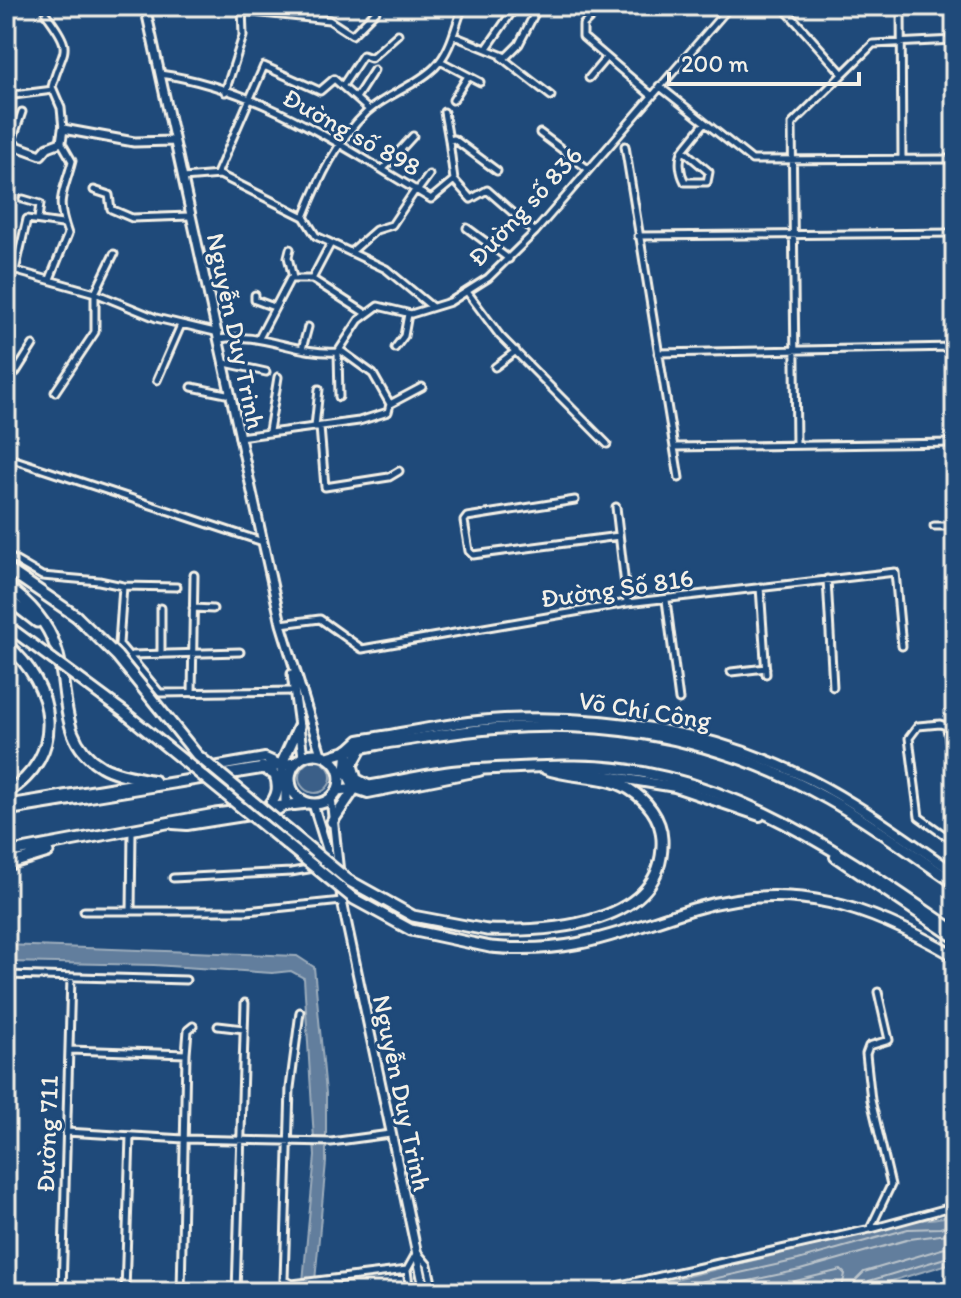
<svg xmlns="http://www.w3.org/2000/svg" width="961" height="1298" viewBox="0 0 961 1298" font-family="Itim,sans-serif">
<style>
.green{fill:#3a5f88;stroke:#97a8b8;stroke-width:2}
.water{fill:#627e9d;stroke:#9cacbb;stroke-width:2}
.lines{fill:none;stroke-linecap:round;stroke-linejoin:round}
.shore{stroke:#bac3ca;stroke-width:2}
.street-casing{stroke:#f4f1e8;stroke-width:11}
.secondary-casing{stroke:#f4f1e8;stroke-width:13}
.primary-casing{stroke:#f4f1e8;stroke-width:14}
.highway-casing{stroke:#f4f1e8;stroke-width:15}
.street{stroke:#1f4a7a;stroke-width:5}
.secondary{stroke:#1f4a7a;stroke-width:7}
.primary{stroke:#1f4a7a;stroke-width:8}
.highway{stroke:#1f4a7a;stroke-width:9}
.highway-bridge-casing{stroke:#f4f1e8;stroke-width:15;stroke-linecap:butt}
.highway-bridge{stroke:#1f4a7a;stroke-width:9}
.labels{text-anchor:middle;stroke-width:6;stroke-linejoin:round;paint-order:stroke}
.street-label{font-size:26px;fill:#f4f1e8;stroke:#1f4a7a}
</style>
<rect width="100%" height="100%" fill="#1f4a7a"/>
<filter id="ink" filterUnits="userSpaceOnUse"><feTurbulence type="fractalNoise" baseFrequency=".0125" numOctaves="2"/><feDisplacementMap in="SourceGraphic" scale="16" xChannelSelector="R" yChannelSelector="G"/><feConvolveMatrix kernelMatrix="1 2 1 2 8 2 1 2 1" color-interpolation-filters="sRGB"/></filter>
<g filter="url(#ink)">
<path class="green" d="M299 777a16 16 0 1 1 32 0a16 16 0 1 1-32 0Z"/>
<path class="water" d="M6,945L297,956L314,967L326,1093V1162L314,1292H302L315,1156L304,978L291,971L272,973L154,965L6,962Z
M955,1214V1262L855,1292H622C715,1269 809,1248 901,1223C919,1218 937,1221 955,1214Z"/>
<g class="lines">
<path class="shore" d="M655,1292L798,1260L908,1229L940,1228L955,1223
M697,1292L800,1270L910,1239L955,1233
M750,1292L841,1270L845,1274L841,1292
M853,1292L856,1280L864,1272L955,1245
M863,1292L869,1281L955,1255"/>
<defs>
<path id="street" d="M602,6L583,25V37L652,96
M782,6L842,73
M901,6L902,159
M243,11L329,20L352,35L376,11
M46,14C76,54 62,46 52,87L61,108L63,129
M310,18L311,6
M454,36L506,57L519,44L535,13
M487,48L516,6
M501,57L551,96
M440,61L480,82
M160,74C260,88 346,149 431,199L454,180
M589,78L605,59
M343,85L363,55L371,58L398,34
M659,86L752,160L955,159
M225,92L243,36L242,6
M6,96L53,90
M356,98L374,70
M453,100L468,76
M444,112L449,140
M540,133L588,169
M11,144L22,112
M625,146L679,478
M683,150L709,172L707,182H685C680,173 678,159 683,150L704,124
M383,169L413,136
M497,171L454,139L449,140L454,180L471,199L487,190L535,232
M217,174L264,66L320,91L334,79L369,110
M183,178L220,175L304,217
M94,190L109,195L111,209L132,218L190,216
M418,190L429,175
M23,199L40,204L38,219
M304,217C319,179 337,140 367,112C387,94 416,86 435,67C451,51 455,27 463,6
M304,217L316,236L386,269L432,307
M467,228L509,259
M638,236L955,233
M290,249L288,257L293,278
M351,252L376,230L392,225L416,189
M6,268L95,293L156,318L219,333
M15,271L27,219L62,224
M50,279L68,234C55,198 63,196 72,161L61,142
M312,279L365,313
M468,293L500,336L607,444
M255,295V300L274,307
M259,338L290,279H312L331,243
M219,339C260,331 296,355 338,352L359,320L378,306L411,314L450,302L488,278L535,232L730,6
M395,348L404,336L408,314
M302,349L308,327
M338,352L339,397
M658,353L955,347
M225,363L266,372
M6,365V378
M495,367L516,351
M9,371L16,372L33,345
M157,380L181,325
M192,387L231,395
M55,392L95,332V293L114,254
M390,404L422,387
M315,427L319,389
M320,427L325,487L389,477L399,471
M269,431L278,377
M239,437L359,421L388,412L390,404L373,374L340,350
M796,444L792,124L873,44L955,40
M674,447L955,443
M6,457L263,542
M575,500L467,517L464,521L469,551L473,555L619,536
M616,507L627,603
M934,526H955
M6,555L42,576L99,581L123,586L177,587
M827,579L833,687
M123,586L119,644L160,693L294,691
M760,587L766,674
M666,600L679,700
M161,608V654
M193,608L213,609
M281,624L320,619L362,649L627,603L895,572L902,646
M132,655L240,652
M731,672L766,668
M192,693L194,575
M947,728L955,776
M955,729L940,724L918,726L909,738L919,817L944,835L955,831
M173,878L291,872L331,865
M84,911H247L342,901
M131,911L132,831
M6,975L186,980
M300,1012L290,1088L284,1280L292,1284L407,1270
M218,1026L244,1029
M70,1050L186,1054
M66,1132L184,1139L331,1142L390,1134
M871,1229L955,1206
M62,1292L71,977
M125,1292L130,1136
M181,1292L186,1054L188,1030L193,1026
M236,1292L245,1003
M410,1292L407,1270L417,1252L428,1265L434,1292
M589,1292L870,1229L891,1185L871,1100L866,1054L869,1046L889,1040L878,992"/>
<path id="secondary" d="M145,6L281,624L321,754
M6,146L11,144L41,155L48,147L61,142L63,129L134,142L173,141
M292,674L303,756
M331,798L342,901L425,1292
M313,804L333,868"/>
<path id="primary" d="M348,750L359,740C407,733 455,721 504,719C610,714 715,732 811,780C862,806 908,841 955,873
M572,770L675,787L760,816
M193,775L202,769L265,758L281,765
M356,789L368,793L479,771
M6,805L145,782
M173,824L187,825L276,811L285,805
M835,857L955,938"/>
<path id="highway" d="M6,568L76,616
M6,586C29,602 47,621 56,648C70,688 57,741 101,766C116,775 138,777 155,781
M6,598L37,622
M6,644C56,686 68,755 6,793
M362,747L352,765L356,779L367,785
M348,750L346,771L355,788
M290 779a25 25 0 1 1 50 0a25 25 0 1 1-50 0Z
M328,757C366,744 407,740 447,734C583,714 707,731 828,799C873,824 913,855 955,883
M262,767L275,775C279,787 278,795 270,805
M338,790C378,787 417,775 457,771C493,768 530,767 566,766C715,762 838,851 955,931
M286,804V784L281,765L299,726
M6,810L295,763
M332,822L355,788
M6,853L215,814L307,803
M6,865L48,852
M487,930C548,932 666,926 662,839C661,818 647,800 629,789C604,774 573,779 546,769
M490,947C574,955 616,933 693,909C793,879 869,906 955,956"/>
</defs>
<use href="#street" class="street-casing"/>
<use href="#secondary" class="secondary-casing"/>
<use href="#primary" class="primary-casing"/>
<use href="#highway" class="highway-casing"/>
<use href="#street" class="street"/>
<use href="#secondary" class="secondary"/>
<use href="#primary" class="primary"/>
<use href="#highway" class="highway"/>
<defs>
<path id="highway-bridge" d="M76,616L117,656L197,755L348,880L413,916L487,930
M6,625L125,713L354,899L411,930L490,947"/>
</defs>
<use href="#highway-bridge" class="highway-bridge-casing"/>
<use href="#highway-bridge" class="highway-bridge"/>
</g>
</g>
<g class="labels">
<g class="street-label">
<text transform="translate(352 132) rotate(29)" y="9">Đường số 898</text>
<text transform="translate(525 206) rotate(-47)" y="9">Đường số 836</text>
<text transform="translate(236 331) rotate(78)" y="9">Nguyễn Duy Trinh</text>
<text transform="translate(617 588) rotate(-8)" y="9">Đường Số 816</text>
<text transform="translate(645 710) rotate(9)" y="9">Võ Chí Công</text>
<text transform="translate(402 1093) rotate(78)" y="9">Nguyễn Duy Trinh</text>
<text transform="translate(47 1134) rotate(-88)" y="9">Đường 711</text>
</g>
</g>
<rect width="961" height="1298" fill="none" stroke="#1f4a7a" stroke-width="32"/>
<rect x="16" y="16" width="929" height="1266" fill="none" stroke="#f4f1e8" stroke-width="3" filter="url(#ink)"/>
<path d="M669 72v12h190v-12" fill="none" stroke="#f4f1e8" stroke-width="4"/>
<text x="681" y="72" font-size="24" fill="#f4f1e8" stroke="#1f4a7a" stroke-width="6" paint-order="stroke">200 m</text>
</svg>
